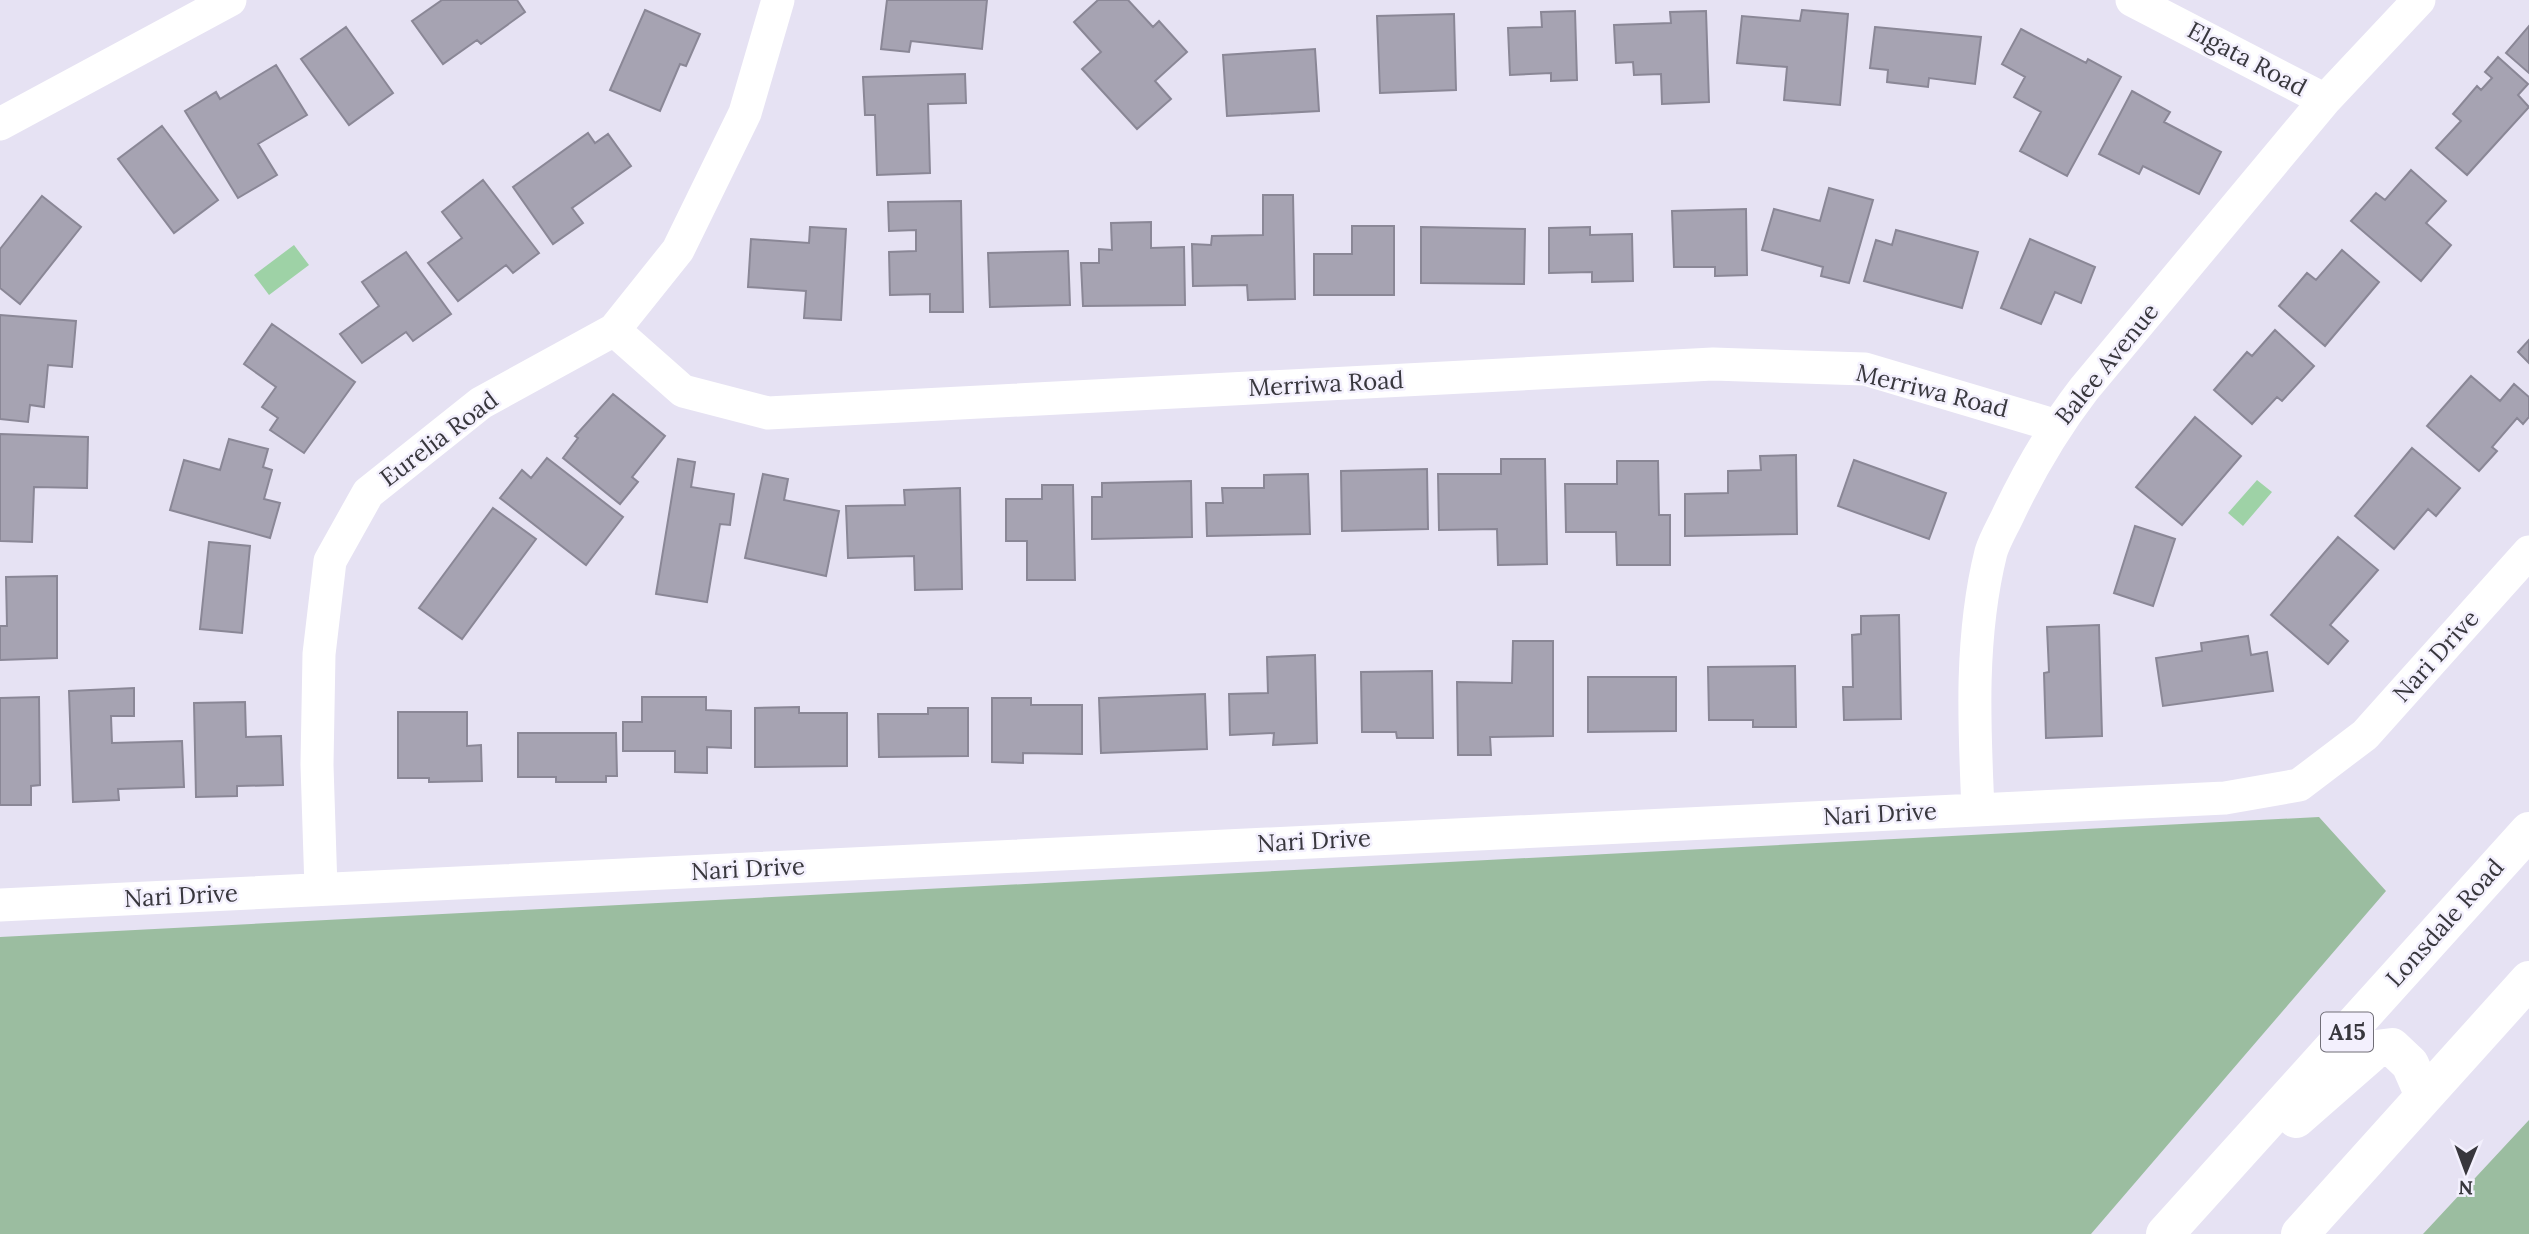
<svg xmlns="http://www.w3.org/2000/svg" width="2529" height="1234" viewBox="0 0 2529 1234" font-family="Lora,serif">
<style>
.green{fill:#9bbda0}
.water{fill:#9ed2a6}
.building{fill:#a6a3b2;stroke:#8a8796;stroke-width:2}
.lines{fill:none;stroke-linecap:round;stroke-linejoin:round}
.street{stroke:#fff;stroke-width:33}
.primary{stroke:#fff;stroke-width:38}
.labels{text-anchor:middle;stroke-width:5;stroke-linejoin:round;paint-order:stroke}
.shield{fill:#f3f0fd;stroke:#706e77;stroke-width:2}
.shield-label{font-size:23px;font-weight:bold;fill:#38373d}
.street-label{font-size:24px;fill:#38373d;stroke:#f3f0fd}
</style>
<rect width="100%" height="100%" fill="#e6e2f3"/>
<path class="green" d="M2319,817L2386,891L2091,1234H0V937Z
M2529,1120V1234H2423Z"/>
<path class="water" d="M294,245L309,265L269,295L254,275Z
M2257,480L2272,492L2243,526L2228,513Z"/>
<path class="building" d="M442,0H517L525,12L481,44L477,40L443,64L412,21Z
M887,0H987L982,49L911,41L909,52L881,49Z
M1098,0H1128L1153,27L1159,21L1187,52L1155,81L1171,99L1137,129L1082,69L1101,52L1074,22Z
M645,10L700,34L686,66L680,64L660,111L610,90Z
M1802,10L1848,14L1840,105L1784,100L1787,67L1737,63L1742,16L1800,21Z
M1575,11L1577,80L1551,81V73L1510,75L1508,28L1542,27L1541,12Z
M1706,11L1709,102L1662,104L1661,74L1634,75L1633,62L1616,63L1614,25L1671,23L1670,12Z
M1454,14L1456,90L1380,93L1377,16Z
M2529,26V73L2506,53Z
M346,27L393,93L349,125L301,59Z
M1875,27L1981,37L1975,84L1929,78L1928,87L1887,82L1888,70L1870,68Z
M2021,29L2086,63L2088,59L2121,77L2067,176L2020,151L2041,112L2014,97L2025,77L2002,64Z
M1315,49L1319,111L1227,116L1223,55Z
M2498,57L2528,84L2518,95L2529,107L2467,175L2436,148L2461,121L2453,114L2477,86L2481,90L2492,78L2485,72Z
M276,65L307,115L258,144L277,175L238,198L185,111L216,92L220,99Z
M965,74L966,103L928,104L930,173L877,175L875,115H865L863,77Z
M2132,91L2170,112L2164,122L2221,152L2199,194L2143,166L2139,174L2099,154Z
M162,126L218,200L174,233L118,159Z
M588,133L595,143L608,134L631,166L572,208L583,223L553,244L513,187Z
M2411,170L2446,201L2426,223L2451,245L2421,281L2351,221L2376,193L2385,200Z
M483,180L539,253L513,273L506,265L458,301L428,263L462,238L442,212Z
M1829,188L1873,200L1849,283L1821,276L1823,267L1762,250L1774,209L1820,221Z
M1263,195H1293L1295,299L1248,300L1247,285L1193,286L1192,244L1211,245L1212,236L1263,235Z
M42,196L81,227L20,304L0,288V249Z
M961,201L963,312H930V294L890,295L889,252L916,251V230L889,231L888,202Z
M1746,209L1747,275L1715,276V267H1674L1672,211Z
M1151,222V248L1184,247L1185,305L1083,306L1081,263H1099V249L1112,250L1111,223Z
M1352,226H1394V295H1314V254H1352Z
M810,227L846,229L841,320L804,318L806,291L748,287L751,239L809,243Z
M1421,227L1525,229L1524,284L1421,283Z
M1590,227V235L1632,234L1633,281L1592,282V272L1549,273V228Z
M1896,230L1978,252L1962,308L1864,281L1876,240L1892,245Z
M2030,239L2095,267L2081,303L2055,292L2041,324L2001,308Z
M2342,250L2379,282L2325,346L2279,306L2307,273L2316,280Z
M1068,251L1070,305L990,307L988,253Z
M406,252L451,314L413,341L406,332L362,363L340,334L379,306L362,282Z
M0,315L76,321L72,367L48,365L44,407L30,405L28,422L0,419Z
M272,324L355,382L304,453L270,430L278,418L262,407L276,387L244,364Z
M2275,330L2314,366L2282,401L2277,397L2252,424L2214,390L2247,352L2252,356Z
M2529,340V363L2518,352Z
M2471,376L2500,401L2514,384L2529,397V417L2523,424L2517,418L2492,447L2497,451L2479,471L2427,426Z
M613,394L665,436L632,477L638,482L620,504L563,458L578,438L575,436Z
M2195,417L2241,456L2182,525L2136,487Z
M0,434L88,437L87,488L34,487L32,542L0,541Z
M229,439L268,449L263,467L272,470L264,499L280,503L270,538L170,510L184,460L220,470Z
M2412,448L2460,488L2436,516L2428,509L2394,549L2355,516Z
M1796,455L1797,534L1685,536V494L1728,493V471L1761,470L1760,456Z
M547,458L623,517L586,565L500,498L522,470L531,478Z
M678,459L695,462L691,487L734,494L730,525L720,524L707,602L656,594Z
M1501,459H1545L1547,564L1498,565L1497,529L1439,530L1438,474H1501Z
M1854,460L1946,493L1929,539L1838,506Z
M1617,461H1658L1659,515H1670V565H1617L1616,532H1566L1565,484H1617Z
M1427,469L1428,529L1342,531L1341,471Z
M763,474L788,479L784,500L839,511L826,576L745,558Z
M1308,474L1310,534L1207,536L1206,503H1223L1222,488H1264V475Z
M1191,481L1192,537L1092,539V497H1102V483Z
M1042,485H1073L1075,580H1027V541H1006V499H1042Z
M960,488L962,589L915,590L914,556L848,558L846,506L905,505L904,490Z
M493,508L536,539L462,639L419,608Z
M2135,526L2175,539L2153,606L2114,593Z
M2338,537L2378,570L2330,625L2348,641L2328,664L2271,615Z
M209,542L250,546L242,633L200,629Z
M57,576V658L0,660V626H7L6,577Z
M1899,615L1901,719L1844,720L1843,687H1853L1852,635L1861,634V616Z
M2099,625L2102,736L2046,738L2044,673L2049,672L2047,627Z
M2248,636L2251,655L2267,652L2273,691L2163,706L2156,658L2202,651L2201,643Z
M1513,641H1553V736L1490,737L1491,755H1458L1457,682L1512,683Z
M1315,655L1317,743L1273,745L1274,733L1230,735L1229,694L1268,693L1267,657Z
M1795,666L1796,727H1753V720H1709L1708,667Z
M1432,671L1433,738H1397L1396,732H1362L1361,672Z
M1588,677H1676V731L1588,732Z
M134,688V716H111L112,743L182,741L184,787L118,789L119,800L73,802L69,691Z
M1205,694L1207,749L1101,753L1099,698Z
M39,697L40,785L31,786V805H0V698Z
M642,697H706V710L731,711V748L707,747V773L675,772V751H623V722H642Z
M992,698H1031V705H1082V754L1023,753V763L992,762Z
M245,702L246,737L281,736L283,785L237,786V796L196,797L194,703Z
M799,707V713H847V766L755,767V708Z
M928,708H968V756L879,757L878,714H928Z
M398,712H467V746L481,745L482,781L429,782V778H398Z
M518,733H616L617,776H606V782H556V777H518Z"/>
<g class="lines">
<path class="street" d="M2132,0L2325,100
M0,124L230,0
M614,330L683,391L768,413L1713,364L1865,369L2057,426
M1978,809C1974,723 1970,636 1991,552C1995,539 2003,526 2009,513C2030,469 2054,428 2084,389L2325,100L2419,0
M321,889L317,765L319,654L330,561L368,493L481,403L614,330L678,250L745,113L778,0
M0,905L2225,798L2299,785L2365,735L2529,552"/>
<path class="primary" d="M2296,1119L2376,1049L2392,1047L2410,1064L2424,1096
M2165,1234L2529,831
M2300,1234L2529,980"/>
</g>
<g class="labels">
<rect class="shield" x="2321" y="1012.5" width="52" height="39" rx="5"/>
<g class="shield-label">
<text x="2347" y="1040">A15</text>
</g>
<g class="street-label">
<text transform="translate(2247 59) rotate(28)" y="8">Elgata Road</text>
<text transform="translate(2107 364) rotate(-51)" y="8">Balee Avenue</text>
<text transform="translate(1326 384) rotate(-3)" y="8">Merriwa Road</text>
<text transform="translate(1932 391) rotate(14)" y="8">Merriwa Road</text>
<text transform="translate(439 439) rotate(-37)" y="8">Eurelia Road</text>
<text transform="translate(2436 656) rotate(-48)" y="8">Nari Drive</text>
<text transform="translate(1880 814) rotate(-3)" y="8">Nari Drive</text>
<text transform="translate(1314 841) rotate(-3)" y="8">Nari Drive</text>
<text transform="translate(748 869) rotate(-3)" y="8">Nari Drive</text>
<text transform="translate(181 896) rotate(-3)" y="8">Nari Drive</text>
<text transform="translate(2445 923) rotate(-48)" y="8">Lonsdale Road</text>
</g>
</g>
<g transform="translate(2466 1171) rotate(181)" stroke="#f3f0fd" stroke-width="5" paint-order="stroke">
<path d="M0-5L12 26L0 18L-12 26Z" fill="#38373d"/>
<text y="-10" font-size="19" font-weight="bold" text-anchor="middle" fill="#38373d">N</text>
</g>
</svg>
